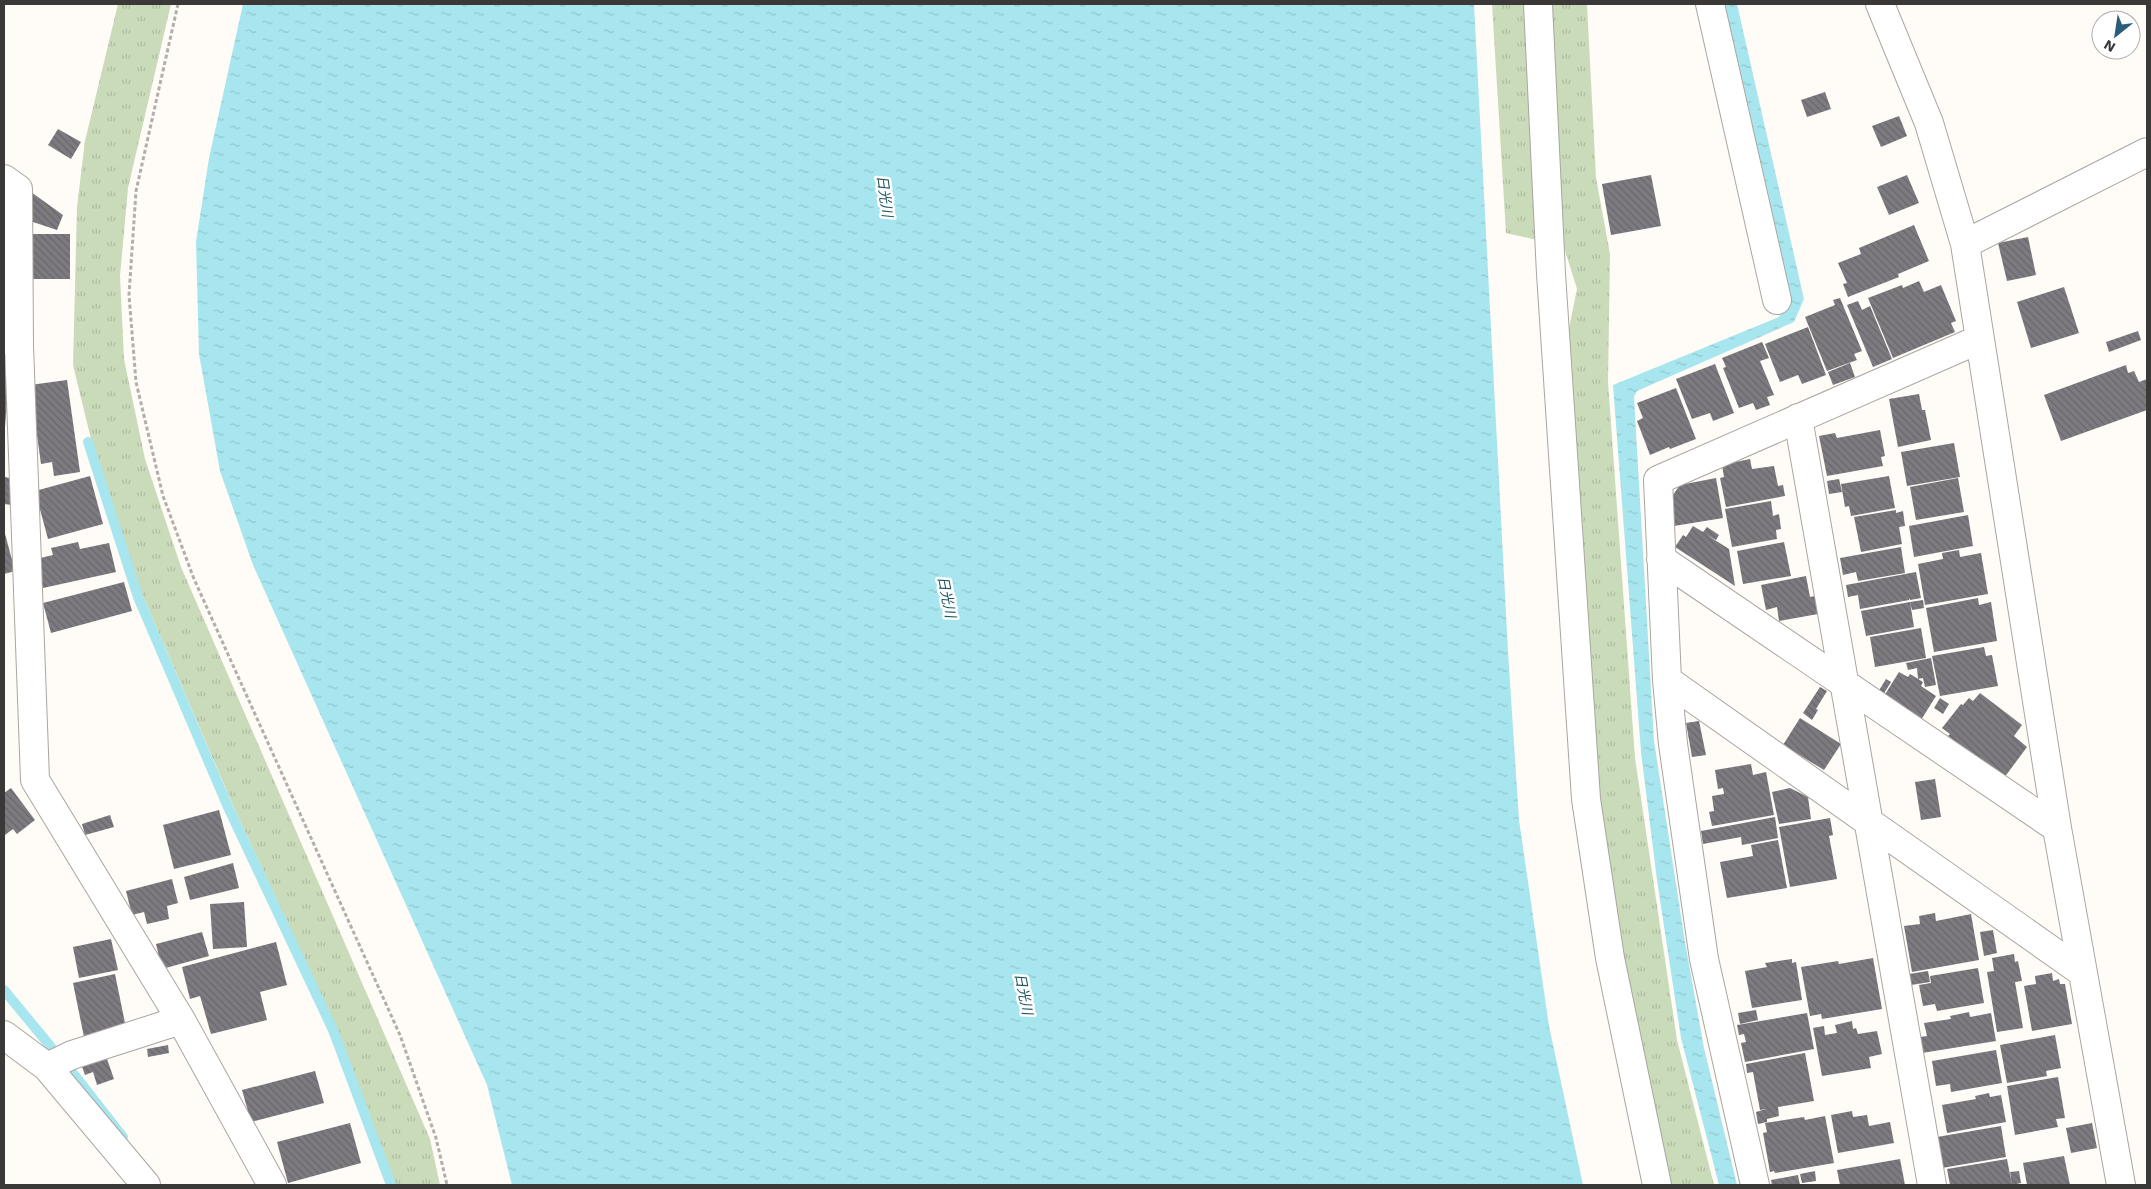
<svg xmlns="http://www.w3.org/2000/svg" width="2151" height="1189" viewBox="0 0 2151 1189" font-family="'Work Sans','Noto Sans JP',sans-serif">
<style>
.grass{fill:url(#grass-tufts)}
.water{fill:url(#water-ripples)}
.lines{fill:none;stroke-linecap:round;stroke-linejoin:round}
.stream{stroke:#a7e6ee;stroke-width:10}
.building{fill:url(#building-back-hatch)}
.minor-casing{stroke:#a9a6a1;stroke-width:30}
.path{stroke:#b2afab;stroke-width:3;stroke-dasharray:4 2.5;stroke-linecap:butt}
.minor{stroke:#fff;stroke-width:28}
.labels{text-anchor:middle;stroke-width:5;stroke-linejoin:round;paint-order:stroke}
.water-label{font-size:14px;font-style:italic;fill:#23585f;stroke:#fff}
</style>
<defs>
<pattern id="grass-tufts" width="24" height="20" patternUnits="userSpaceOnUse" patternTransform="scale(1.25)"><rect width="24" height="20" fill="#cadbba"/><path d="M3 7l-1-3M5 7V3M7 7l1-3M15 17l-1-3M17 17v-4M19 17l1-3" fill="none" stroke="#aebda0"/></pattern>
<pattern id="water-ripples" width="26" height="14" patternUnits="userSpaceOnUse" patternTransform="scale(1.25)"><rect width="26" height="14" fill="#a7e6ee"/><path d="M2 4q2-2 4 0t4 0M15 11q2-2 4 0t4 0" fill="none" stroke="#91c6cd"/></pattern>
<pattern id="building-back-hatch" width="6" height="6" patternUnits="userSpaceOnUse" patternTransform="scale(1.25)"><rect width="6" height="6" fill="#7d7b80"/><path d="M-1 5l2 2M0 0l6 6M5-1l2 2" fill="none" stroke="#68666a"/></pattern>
</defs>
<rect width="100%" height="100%" fill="#fffbf6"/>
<path class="grass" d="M118,4H171L128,188L120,276L124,359L145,459L181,567L430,1139L440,1185H395L337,1029L235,810L140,589L91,439L73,365L77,207L85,141Z
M1492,4H1526L1537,240L1506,233Z
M1548,4H1587L1596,178L1610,254L1608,382L1635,758L1677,1040L1714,1185H1667L1622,958L1596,795L1567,338L1577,289L1562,241Z"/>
<path class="water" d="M243,4H1474L1508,652L1519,820L1549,1026L1583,1185H512L487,1085L253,565L220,471L199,354L196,242L209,158Z
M1725,4H1737L1804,299L1794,322L1637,391L1634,397L1654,741L1685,942L1704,1048L1737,1185H1719L1681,1038L1657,880L1641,752L1613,385L1779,317L1791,296Z"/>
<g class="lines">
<path class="stream" d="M88,442L138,597L228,807L333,1030L391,1185
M4,990L51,1047
M69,1068L123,1137"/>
</g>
<path class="building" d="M1825,92L1831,109L1807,117L1801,100Z
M1899,116L1907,136L1881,147L1872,126Z
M58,129L81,142L71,159L48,145Z
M1651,175L1661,226L1611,235L1602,184Z
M1907,175L1919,203L1889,215L1877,187Z
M31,192L63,215L57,230L30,221Z
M1914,225L1929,261L1898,274L1899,277L1848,297L1843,284L1847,283L1838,263L1861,254L1859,248Z
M31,234H70V279H31Z
M2028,237L2036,275L2007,281L1998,243Z
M1919,281L1924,292L1941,285L1956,321L1951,323L1955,332L1893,358L1868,298L1902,285L1903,288Z
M2064,287L2079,333L2031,348L2017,302Z
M1840,298L1862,351L1854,354L1857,360L1827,371L1805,317L1835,305L1833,300Z
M1858,301L1862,310L1870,306L1892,359L1873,367L1847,305Z
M1808,327L1826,375L1802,384L1798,375L1780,382L1765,344Z
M2138,331L2141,340L2109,352L2106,342Z
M1762,342L1769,358L1760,361L1774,395L1767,397L1770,405L1756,410L1753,403L1739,408L1723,368L1726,367L1722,358Z
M1850,363L1855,377L1833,385L1828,372Z
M1715,364L1734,413L1713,421L1710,413L1692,419L1676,379Z
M2126,365L2128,373L2134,371L2139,382L2147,379V410L2061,441L2044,395Z
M4,376H9L5,427L4,426Z
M67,380L80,472L54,476L52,462L41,464L30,385Z
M1676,388L1696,439L1670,449L1669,447L1650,455L1637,421L1643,418L1637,403Z
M1919,394L1922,410H1925L1931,440L1898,447L1889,399Z
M1880,430L1885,456L1881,457L1883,466L1827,476L1819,436L1835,433L1837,438Z
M1954,443L1960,477L1907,486L1901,452Z
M1750,459L1752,469L1774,466L1778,486L1783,485L1785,496L1726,507L1720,478L1724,477L1722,465Z
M90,476L103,524L48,539L35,491Z
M1889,476L1895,508L1851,516L1849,506L1845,507L1841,484Z
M5,477L14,479L12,505L4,504Z
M1716,478L1723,518L1674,526L1670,499L1680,485Z
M1958,478L1964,512L1916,520L1910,487Z
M1839,479L1842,492L1829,494L1827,481Z
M1771,501L1773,516L1779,514L1781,529L1776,530L1777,539L1732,547L1725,509Z
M1896,510V513L1903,511L1905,526L1899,527L1902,544L1861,552L1854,517Z
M1968,515L1973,546L1914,557L1909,526Z
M1693,526L1703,532L1707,527L1719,535L1716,540L1707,535L1729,549L1735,586L1675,547L1683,535L1686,537Z
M4,530L15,571L4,574Z
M78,542L80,549L109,543L116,572L43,588L36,559L53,555L51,548Z
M1784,542L1791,576L1743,584L1737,551Z
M1901,547L1905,573L1858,581L1856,572L1843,575L1840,558Z
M1959,550L1960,557L1981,553L1988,594L1925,605L1918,564L1943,559L1942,553Z
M1916,572L1921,598L1910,600V598L1909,600L1860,609L1858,595L1848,597L1846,585Z
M1806,576L1810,597L1815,596L1818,614L1779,621L1777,607L1766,610L1761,585Z
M124,582L132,611L51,633L43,603Z
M1978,598L1979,605L1991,602L1997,641L1934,652L1926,608Z
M1923,600L1924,608L1912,610L1910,602Z
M1910,602L1914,627L1866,636L1861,611Z
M1921,628L1926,658L1875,667L1870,637Z
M1984,647L1986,656L1992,655L1998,686L1940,696L1932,656Z
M1931,658L1936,685L1925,687L1923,678L1918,679L1917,668L1908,670L1906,663Z
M1899,672L1908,677L1910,674L1923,682L1921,686L1936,696L1921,720L1884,696Z
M1886,679L1891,682L1883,695L1878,692Z
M1820,687L1827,691L1816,709L1818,710L1812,720L1803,713Z
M1980,693L2022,725L2014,736L2027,747L2004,778L1948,736L1950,734L1942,728L1961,704L1963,705L1969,698L1973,701Z
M1940,698L1949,704L1943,714L1934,708Z
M1800,718L1841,744L1824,770L1783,745Z
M1699,721L1706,755L1692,757L1686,723Z
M1751,764L1753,775L1766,772L1774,815L1712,826L1709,812L1714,811L1712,796L1724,794L1723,788L1718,789L1715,770Z
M1935,779L1941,817L1921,820L1915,782Z
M11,788L35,820L17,834L13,829L5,835L4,793Z
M1790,788L1808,797L1811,819L1779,824L1772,792Z
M219,810L231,855L174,869L163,825Z
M110,815L114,827L85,835L82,824Z
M1775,817L1778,838L1742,845L1741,837L1703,844L1701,831Z
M1830,818L1833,835L1829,836L1837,879L1790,887L1779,827Z
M1778,840L1787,888L1727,898L1720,862L1753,856L1751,845Z
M233,863L239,888L190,900L184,877Z
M172,879L178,903L167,906L169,919L147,924L144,912L132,915L126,891Z
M244,902L247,947L213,949L210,904Z
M1935,913L1936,921L1971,914L1979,960L1912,972L1904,926L1920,924L1919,916Z
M1993,930L1997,953L1984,956L1980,932Z
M202,932L209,956L162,969L156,944Z
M111,939L118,970L79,978L73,947Z
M276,942L287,985L260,992L267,1020L211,1034L200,996L190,999L182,967Z
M2014,954L2015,962L2018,961L2022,981L2015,982L2023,1028L1997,1032L1987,972L1994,971L1992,958Z
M1873,958L1882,1009L1822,1019L1821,1014L1810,1016L1801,967L1838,961L1839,964Z
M1792,959V963L1796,962L1802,1000L1752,1008L1745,971L1767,967L1765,963Z
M1978,968L1984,1003L1937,1011L1935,1004L1923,1006L1919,985L1931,983L1930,976Z
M1928,971L1930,982L1911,985L1909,974Z
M2052,973L2053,981L2059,979L2060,984H2065L2072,1024L2032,1031L2024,986L2036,984L2035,976Z
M115,974L126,1028L84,1037L73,983Z
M1756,1010L1758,1020L1740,1024L1738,1013Z
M1969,1012L1970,1017L1991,1013L1996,1041L1922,1053L1920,1037L1927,1036L1924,1023L1951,1019L1950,1016Z
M1807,1013L1814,1049L1745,1062L1741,1043L1746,1042L1744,1034L1739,1035L1737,1025Z
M1852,1021L1853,1029L1856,1028L1858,1034L1877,1031L1882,1054L1869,1057L1871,1068L1822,1076L1813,1028L1824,1026L1825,1035L1837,1033L1835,1025Z
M2055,1035L2061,1068L2046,1071L2047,1076L2007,1083L2000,1045Z
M168,1045L169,1053L148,1057L147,1049Z
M1996,1050L2002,1083L1951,1092L1950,1084L1936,1086L1932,1061Z
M1805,1053L1814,1101L1778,1107L1779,1116L1767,1119V1122L1758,1124L1756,1112L1766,1109L1760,1110L1753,1072L1747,1073L1746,1064Z
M106,1056L114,1079L97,1085L93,1072L85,1075L81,1064Z
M315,1071L324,1103L251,1122L242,1090Z
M2058,1077L2065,1118L2056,1119L2058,1127L2015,1135L2007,1086Z
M1989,1093L1990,1097L2001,1095L2006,1122L1947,1133L1942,1105L1976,1099L1975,1096Z
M1852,1111L1853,1117L1867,1115L1869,1126L1890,1122L1894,1143L1838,1153L1831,1115Z
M1825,1116L1834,1163L1775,1173L1774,1171L1770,1172L1763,1133L1767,1132L1765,1123L1804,1117L1805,1120Z
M350,1123L361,1163L288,1183L277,1142Z
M2092,1123L2097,1148L2071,1153L2066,1128Z
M2001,1126L2006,1157L1942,1168L1937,1137Z
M2064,1156L2070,1185H2027L2023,1163Z
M1900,1159L1905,1185H1840L1837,1170Z
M2007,1159L2012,1185H1950L1947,1169Z
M1815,1171L1816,1181L1802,1183L1800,1174Z
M2019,1171L2021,1183L2012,1185L2010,1172Z
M1798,1175L1800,1185H1772L1771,1180Z"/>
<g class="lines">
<defs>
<path id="minor" d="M1538,4L1551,274L1586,799L1610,958L1657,1185
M1710,4L1777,300
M1880,4L1929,123L1965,244L2057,828L2121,1185
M4,179L18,189L19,346
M1965,244L2147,152
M4,337L19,346L35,780L181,1020L272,1185
M1798,418L1932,1185
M1661,559L2057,828
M1667,680L2082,972
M4,1035L47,1067L72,1055L181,1020
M47,1067L146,1185
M1755,1185L1704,959L1673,744L1667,680L1658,480L1980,339"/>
</defs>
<use href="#minor" class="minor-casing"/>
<path class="path" d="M178,4L136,191L129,295L136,382L163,496L194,579L400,1035L436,1138L447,1185"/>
<use href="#minor" class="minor"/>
</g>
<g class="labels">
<g class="water-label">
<text transform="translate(885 196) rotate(82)" y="5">日光川</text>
<text transform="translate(947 597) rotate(79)" y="5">日光川</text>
<text transform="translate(1024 994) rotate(79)" y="5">日光川</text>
</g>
</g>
<rect width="2151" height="1189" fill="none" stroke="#3b3937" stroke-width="10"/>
<g transform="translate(2116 35) rotate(210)"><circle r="24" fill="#ffffff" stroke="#b1b0af"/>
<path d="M0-4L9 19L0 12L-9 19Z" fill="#2b5d7a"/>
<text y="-8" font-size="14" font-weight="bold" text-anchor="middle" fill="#3b3937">N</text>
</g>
</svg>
